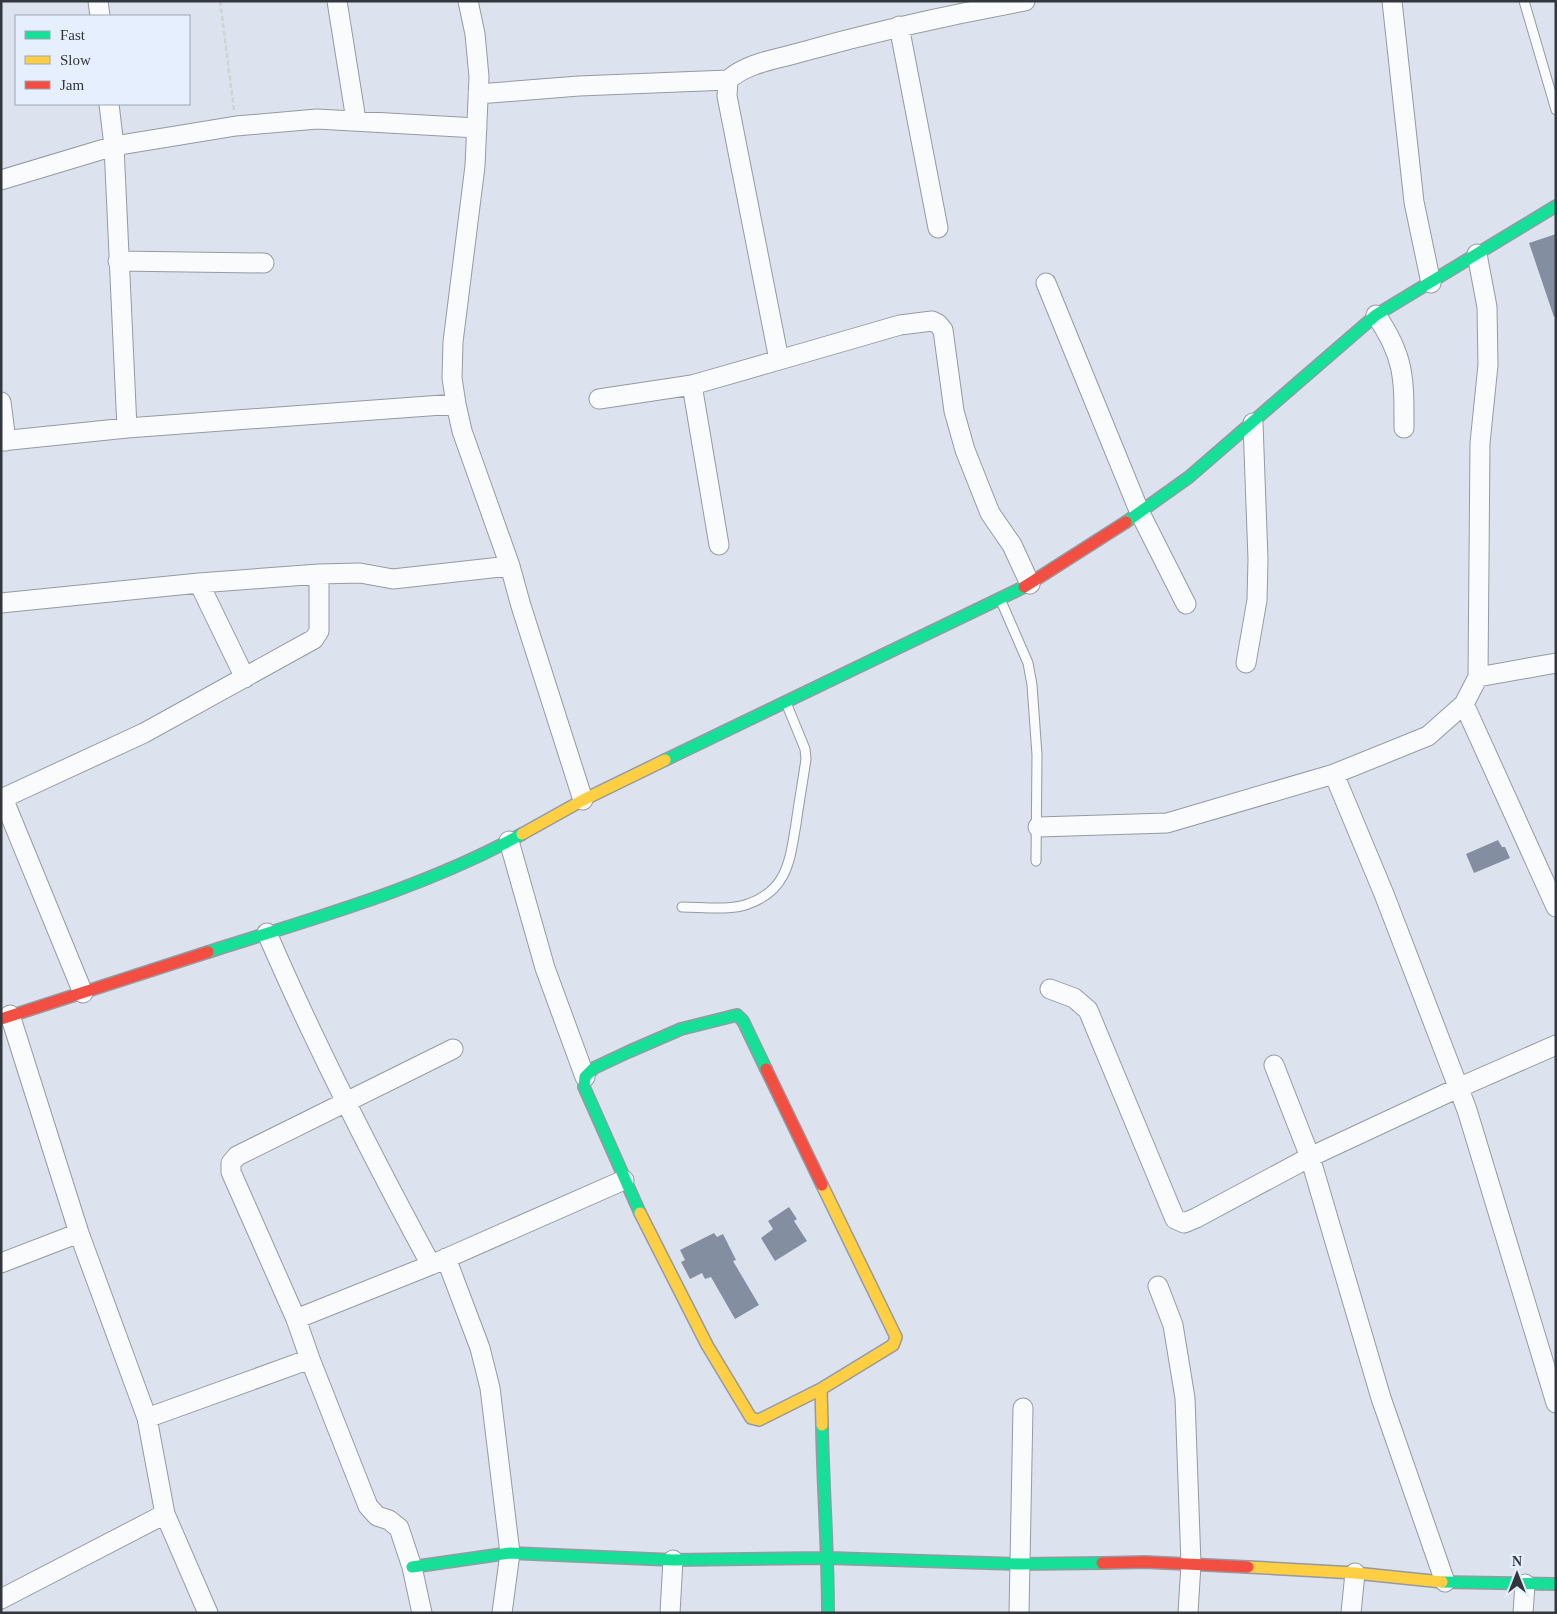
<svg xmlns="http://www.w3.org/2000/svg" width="1557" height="1614" viewBox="0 0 1557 1614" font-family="'Times New Roman',serif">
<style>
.building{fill:#848ea1}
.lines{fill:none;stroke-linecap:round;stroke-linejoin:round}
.lane-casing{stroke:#959aa2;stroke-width:11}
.street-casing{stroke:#959aa2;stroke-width:21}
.fast-casing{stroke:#959aa2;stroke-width:14}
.slow-casing{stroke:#959aa2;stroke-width:14}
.jam-casing{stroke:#959aa2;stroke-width:14}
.path{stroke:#d0d2d4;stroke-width:2.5;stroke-dasharray:5 2.5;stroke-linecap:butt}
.lane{stroke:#fafbfc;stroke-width:9}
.street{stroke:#fafbfc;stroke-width:19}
.fast{stroke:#16e098;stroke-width:11}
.slow{stroke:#ffcf43;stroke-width:11}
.jam{stroke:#f24e42;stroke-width:11}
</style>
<rect width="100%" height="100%" fill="#dde3ee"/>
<path class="building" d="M1556,234V316L1554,317L1529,243Z
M1498,840L1502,847H1505L1510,858L1474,873L1466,854Z
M789,1207L797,1219L794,1221L807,1241L775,1261L761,1238L773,1229L768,1221Z
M714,1233L717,1237L723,1234L736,1260L733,1261L759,1305L735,1319L711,1277L705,1279L702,1273L690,1279L681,1262L685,1260L680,1250Z"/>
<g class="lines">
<defs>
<path id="lane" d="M1524,1L1556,110
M1001,601L1028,663L1032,685L1037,755L1036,861
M682,907C702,907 729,911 748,904C788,890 790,859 796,824C799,802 803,780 806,759L805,749L787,705"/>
<path id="street" d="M98,1L100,16
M337,1L356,120
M468,1L475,34L479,77L475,166L453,342L452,378L456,404L462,431L510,566L521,606L583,800
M1392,1L1414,202L1431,283
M899,26L938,228
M478,94L579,86L728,80
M109,104L114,146L127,428
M1,180L114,146L236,126L317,119L477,128
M118,261L264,263
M1046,283L1140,513L1186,604
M1376,315C1405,357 1404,379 1404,428
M779,360L900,325L932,321L938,324L943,330L954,411L965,450L990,513L1012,545L1030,584
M692,385L719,545
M599,399L692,385L779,360L727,96L728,80C747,63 774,60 798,53C873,32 948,15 1025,1
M1,402L6,441
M1,441L127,428L456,404
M199,583L245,678
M1,603L199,583L319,574L360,573L393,579L510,566
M1246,663L1257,600L1258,559L1253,423
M1478,677L1556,663
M1464,704L1556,907
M1334,774L1384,894L1467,1110L1556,1403
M3,798L83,993
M1,799L144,733L314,639L319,631V574
M1038,827L1167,823L1334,774L1428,736L1464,704L1478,677L1480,443L1488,365L1487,307L1477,254
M509,841L545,968L585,1077
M267,933C316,1047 372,1156 431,1265
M1050,989L1074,998L1088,1010L1175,1219L1184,1223L1196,1218L1310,1157L1381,1398L1445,1582
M1274,1065L1310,1157L1458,1088L1556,1045
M79,1233L147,1418L165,1514L208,1613
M446,1258L480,1348L490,1388L510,1553L502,1613
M1,1263L79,1233L10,1015
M1158,1286L1173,1325L1185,1398L1191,1564L1188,1613
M296,1319L431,1265L624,1180
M147,1418L310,1359
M1,1599L165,1514
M422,1613L412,1567L399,1528L389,1520L377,1516L368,1506L310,1359L296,1319L231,1172V1163L237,1156L453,1049
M670,1613L673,1560
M1019,1613L1023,1408
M1351,1613L1355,1573
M1523,1613L1525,1584"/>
<path id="fast" d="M1126,522L1189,477L1376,315L1556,206
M665,760L1024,587
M208,952C314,918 424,888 522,834
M640,1213L584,1087L585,1077L594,1068L628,1052L681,1029L737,1015L743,1021L766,1069
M822,1425C823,1488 828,1550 828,1613
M412,1567L510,1553L673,1560L828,1558L1020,1564L1102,1563
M1442,1582L1556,1584"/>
<path id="slow" d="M522,834L583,800L665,760
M640,1213L707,1345L751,1418L759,1420L821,1389L822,1425
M821,1389L893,1345L896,1337L822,1185
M1248,1567L1355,1573L1442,1582"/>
<path id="jam" d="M1024,587L1126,522
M1,1019L208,952
M766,1069L822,1185
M1102,1563L1145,1562L1248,1567"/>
</defs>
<use href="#lane" class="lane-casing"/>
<use href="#street" class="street-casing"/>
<use href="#fast" class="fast-casing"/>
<use href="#slow" class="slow-casing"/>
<use href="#jam" class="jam-casing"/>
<path class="path" d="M220,1L234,110"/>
<use href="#lane" class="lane"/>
<use href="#street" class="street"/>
<use href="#fast" class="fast"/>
<use href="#slow" class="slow"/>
<use href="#jam" class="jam"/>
</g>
<rect width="1557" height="1614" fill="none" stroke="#32373e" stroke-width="5"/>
<rect x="15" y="15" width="175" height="90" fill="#e6effe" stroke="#9ea5b1"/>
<rect x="25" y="31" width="25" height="8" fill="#16e098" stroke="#9ea5b1"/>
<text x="60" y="40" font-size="15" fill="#32373e">Fast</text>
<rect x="25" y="56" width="25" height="8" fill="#ffcf43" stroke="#9ea5b1"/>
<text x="60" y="65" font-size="15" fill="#32373e">Slow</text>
<rect x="25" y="81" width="25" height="8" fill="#f24e42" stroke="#9ea5b1"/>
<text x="60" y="90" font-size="15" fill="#32373e">Jam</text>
<g transform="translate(1517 1574)" stroke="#e6effe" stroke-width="4" paint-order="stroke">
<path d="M0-4L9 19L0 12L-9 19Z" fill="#32373e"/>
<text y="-8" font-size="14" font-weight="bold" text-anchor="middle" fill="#32373e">N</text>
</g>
</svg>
